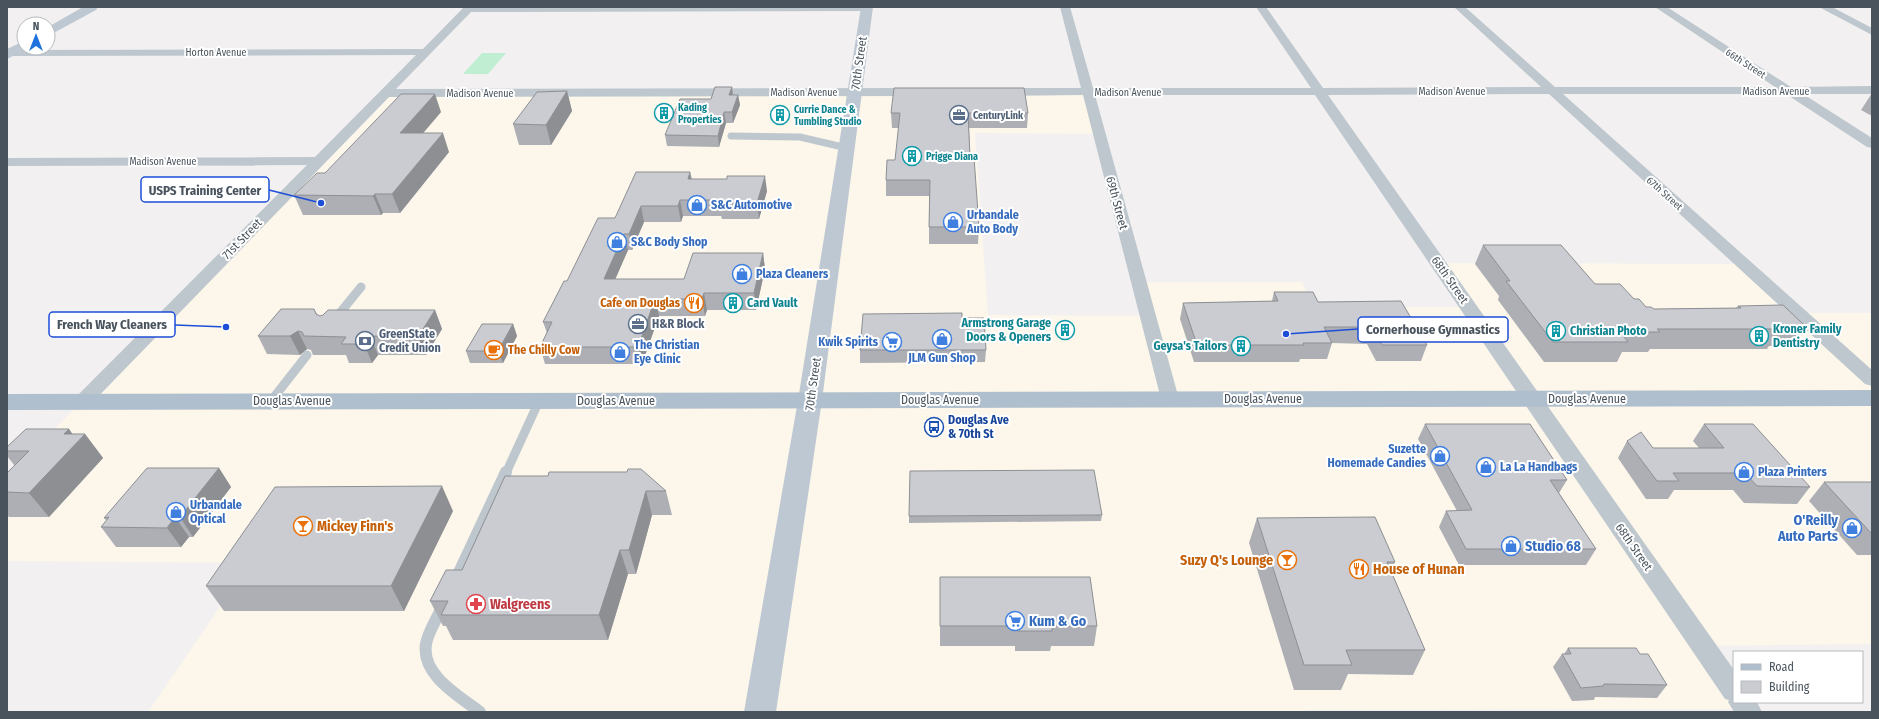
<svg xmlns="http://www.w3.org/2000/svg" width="1879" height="719" viewBox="0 0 1879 719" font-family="'Fira Sans Condensed',sans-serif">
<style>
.commercial{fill:#fcf7ea}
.green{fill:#c0eed2}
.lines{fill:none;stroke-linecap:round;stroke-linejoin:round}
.lane-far2{stroke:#bec7ce;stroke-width:7}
.lane-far1{stroke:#bec7ce;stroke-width:9}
.lane{stroke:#bec7ce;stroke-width:12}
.street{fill:#bec7ce;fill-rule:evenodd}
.secondary{fill:#bec8d3;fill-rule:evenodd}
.primary{fill:#b0bfcd;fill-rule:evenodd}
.wall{fill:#aeafb5}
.shaded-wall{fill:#8d8f93}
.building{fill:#caccd2;stroke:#8d8f93}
.labels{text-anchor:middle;stroke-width:4;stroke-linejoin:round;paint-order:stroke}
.far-street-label{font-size:10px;fill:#48535d;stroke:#fff}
.far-culture-label{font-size:10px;font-weight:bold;fill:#0d838f;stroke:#fff;text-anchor:start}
.far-service-label{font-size:10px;font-weight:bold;fill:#4e5e75;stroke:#fff;text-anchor:start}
.street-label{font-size:12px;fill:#48535d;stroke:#fff}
.shop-label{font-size:12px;font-weight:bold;fill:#366cbe;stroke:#fff;text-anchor:start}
.food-label{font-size:12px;font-weight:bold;fill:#c56008;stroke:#fff;text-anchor:end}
.culture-label{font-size:12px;font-weight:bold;fill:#0d838f;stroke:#fff;text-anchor:start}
.service-label{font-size:12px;font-weight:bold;fill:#4e5e75;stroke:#fff;text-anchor:start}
.transit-label{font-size:12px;font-weight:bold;fill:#164399;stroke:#fff;text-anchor:start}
.near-shop-label{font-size:14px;font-weight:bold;fill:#366cbe;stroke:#fff;text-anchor:start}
.near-food-label{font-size:14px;font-weight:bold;fill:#c56008;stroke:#fff;text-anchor:start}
.near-health-label{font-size:14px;font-weight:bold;fill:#be3a42;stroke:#fff;text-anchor:start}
.leader{fill:none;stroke:#1d4ed8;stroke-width:1.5}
.callout-dot{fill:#1d4ed8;stroke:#fff;stroke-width:1.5}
.callout{fill:#fff;stroke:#1d4ed8;stroke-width:1.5}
.callout-label{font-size:13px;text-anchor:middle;font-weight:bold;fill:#48535d}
</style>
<rect width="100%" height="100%" fill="#f2f0f0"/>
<path class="commercial" d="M1087,92L1098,134L975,133L988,315L1147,316L1138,282H1302L1315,307H1468L1437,263L1744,264L1798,313H1872V644L1703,646L1734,702L1746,709L1305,710V712H148L250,563L7,561V477L385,93Z"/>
<path class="green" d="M482,53H506L488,74H463Z"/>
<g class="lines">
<path class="lane-far2" d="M731,136L800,137L847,148"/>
<path class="lane-far1" d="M335,319L361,287
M271,401L307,355
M506,473L539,401"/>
<path class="lane" d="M455,581L506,472
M442,607C437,619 428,632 426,644C421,675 459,696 480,712"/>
<path class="street" d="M464,7L872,8L867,11L471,12L396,89L917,88L923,92L917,96L389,97L89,406L82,408L75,406L73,402L75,398L307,165L7,166V158L315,157L416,55L7,56V50L423,49Z
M1060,7H1070L1093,88H1311L1256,7H1266L1323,88L1541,87L1454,7H1465L1555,87H1775L1655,7H1667L1791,87L1872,86V94H1803L1872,138V148L1867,147L1786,94H1563L1872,370V386L1865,384L1549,94L1328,95L1734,670V702H1757L1762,712H1734L1728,702L1729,700L1725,699L1315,95H1095L1179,399L1177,403L1170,405L1163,403L1161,399L1083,95L1001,96L995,92L1001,88H1081Z
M1819,7H1832L1872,28V35Z"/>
<path class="secondary" d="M83,7H98L96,10L48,36V27Z
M861,7H873L822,400L776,712H744L798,400Z
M24,41V48H29L7,59V49Z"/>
<path class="primary" d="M1872,390V406L7,410V394Z"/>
</g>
<path class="wall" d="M732,87L733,95H738L740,105L733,123H726L719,147L667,146L665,135L711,99Z
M567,91L572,111L551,145H519L513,124Z
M1872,93V116L1861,110Z
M441,112L423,133L449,152L400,213H383L381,215H303L294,195L325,173Z
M891,113H1028L1027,128H969L970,157L979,227L978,244H929V196H886V180L895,160L899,128H892Z
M690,172L692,179L767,191L759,219H722L721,216H683L681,222H644L632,250H628L615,279H684L763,253L765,269L756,310H707L705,316H659L642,364H545L540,347L547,333L543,322L615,218Z
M1483,245L1595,284L1634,299L1646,307L1654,309L1736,308L1738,306L1805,326L1792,346H1769L1767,349H1650L1648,352H1622L1617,362H1544L1498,300L1499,296L1475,264Z
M1274,292L1318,302L1427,345L1421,361H1376L1367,344L1332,343L1327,359H1300L1299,362H1194L1180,319L1183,303L1272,301Z
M314,309L317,314L320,316L435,310L442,329L426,355H378L372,363H349L346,355H313L311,350L307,349L300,355L267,354L258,336Z
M962,318L986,350L985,362L860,363V350Z
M513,324L517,336L503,363H470L466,351Z
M1425,424L1567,480L1559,493L1596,549L1586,565H1459L1439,527L1446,511H1457L1418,439Z
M1704,424L1810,487L1797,504L1744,503L1733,490H1674L1668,499H1646L1618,458L1627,441L1653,448H1699L1693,441Z
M69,429L72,434H85L103,458L49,517H9L7,515V473L15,466L7,456V447Z
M219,468L231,487L193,537H189L181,547H116L101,527L107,521L104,518Z
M548,476L666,491L672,515H652L636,574H628L608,640H453L446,626H443L430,601L462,570Z
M1824,482H1872V555H1857L1809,501Z
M453,511L404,611H224L206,586Z
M1102,515L1101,521L909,523V516Z
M1257,518L1395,562L1391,571L1425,650L1413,675L1348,674L1341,690H1294L1249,543Z
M940,577L1097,626L1094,646H1051L1050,651H1015V646H940Z
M1568,648L1640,654L1667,685L1657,698L1595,697L1594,700L1572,701L1553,667L1562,654H1564Z"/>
<path class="shaded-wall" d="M732,87L733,98L729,95Z
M567,91L572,111L551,145L546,125Z
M435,94L441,112L407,152L400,133Z
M738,95L740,105L733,123L732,112Z
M724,112L726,123L719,147L718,136Z
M443,133L449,152L400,213L392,194Z
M690,172L693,188L688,179Z
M765,176L767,191L759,219L757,203Z
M375,194L383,213L381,215L373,196Z
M680,200L683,216L681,222L678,206Z
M641,206L644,222L632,250L629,234Z
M624,234L628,250L608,296L604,279Z
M763,253L765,269L756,310L754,293Z
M704,293L707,310L705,316L702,299Z
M655,299L659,316L642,364L638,347Z
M435,310L442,329L426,355L418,337Z
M513,324L517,336L503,363L498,351Z
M298,331L307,349L300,355L290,336Z
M370,336L378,355L372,363L364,344Z
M69,429L78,442L85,434L103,458L49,517L29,493L64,434Z
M219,468L231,487L193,537L180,517Z
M442,486L453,511L404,611L391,586Z
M646,491L652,515L636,574L629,550Z
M175,517L189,537L181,547L167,528Z
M620,550L628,574L608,640L599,615Z"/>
<path class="building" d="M715,87H732L729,95H738L732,112H724L718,136L665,135L680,99H711Z
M894,88H1024L1028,113H968L970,157H974L979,227H929L930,180H886L887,160H895L900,113H891Z
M567,91L546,125L513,124L537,92Z
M401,94H435L400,133H443L392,194H375L373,196L294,195L317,173H325Z
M636,172H690L688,179H727V176H765L757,203H719L720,200H680L678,206H641L629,234H624L604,279H684L693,253H763L754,293H704L702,299H655L638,347H540L552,322H543L564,281H567L598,218H615Z
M1483,245H1561L1595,284H1620L1634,299H1639L1646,307H1651L1654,309L1741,308L1738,306L1783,305L1805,326H1777L1780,329H1657L1660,332H1620L1628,342H1553L1506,281H1510Z
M1274,292H1313L1318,302L1401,301L1427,345H1382L1372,327H1324L1332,343H1303L1304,345H1197L1183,303L1278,301Z
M281,309H314L316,314L320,316L323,315L328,310H435L418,337L370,336L364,344H341L346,337L304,336L302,332L298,331L290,336H258Z
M962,313V318H984L986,350H860L863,314Z
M482,324H513L498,351H466Z
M1425,424H1530L1567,480H1550L1596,549H1466L1446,511L1472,510Z
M1704,424H1753L1810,487L1757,486L1745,473H1673L1679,481H1657L1627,441L1641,432L1653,448H1724Z
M26,429H69L64,434H85L29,493L7,492V473L29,451H7V447Z
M147,468H219L180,517H175L167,528L101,527L109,517L104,518Z
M628,469H641L666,491H646L629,550H620L599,615H441L448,601H430L446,570H462L505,476H548L549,472H627Z
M1094,470L1102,515L909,516L910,471Z
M1824,482H1872V534Z
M442,486L391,586H206L275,487Z
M1375,517L1395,562H1387L1425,650H1346L1352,665H1304L1257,518Z
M940,577H1090L1097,626H1052V631H1017L1016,626H940Z
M1568,648H1636L1640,654H1648L1667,685L1604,684L1603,686L1581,688L1562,654H1571Z"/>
<defs>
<symbol id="building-ring" viewBox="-11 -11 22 22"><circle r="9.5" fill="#fff" stroke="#0f9aa8" stroke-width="1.5"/><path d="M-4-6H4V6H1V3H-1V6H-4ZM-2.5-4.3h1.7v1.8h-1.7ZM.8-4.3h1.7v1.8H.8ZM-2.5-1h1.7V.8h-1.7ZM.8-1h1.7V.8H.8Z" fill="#0f9aa8"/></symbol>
<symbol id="office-ring" viewBox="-11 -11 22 22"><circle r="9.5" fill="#fff" stroke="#5c6f8a" stroke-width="1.5"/><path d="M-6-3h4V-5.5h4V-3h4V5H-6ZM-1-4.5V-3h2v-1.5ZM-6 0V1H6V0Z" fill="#5c6f8a"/></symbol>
<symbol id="shop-ring" viewBox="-11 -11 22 22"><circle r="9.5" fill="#fff" stroke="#3f7fe0" stroke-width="1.5"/><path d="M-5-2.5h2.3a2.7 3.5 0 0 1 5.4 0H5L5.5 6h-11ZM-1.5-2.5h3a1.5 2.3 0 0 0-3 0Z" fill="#3f7fe0"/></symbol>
<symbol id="restaurant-ring" viewBox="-11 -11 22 22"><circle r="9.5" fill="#fff" stroke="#e8710a" stroke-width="1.5"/><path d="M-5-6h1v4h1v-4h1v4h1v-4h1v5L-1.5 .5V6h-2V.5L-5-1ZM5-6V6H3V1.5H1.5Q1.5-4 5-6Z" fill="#e8710a"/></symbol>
<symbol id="bank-ring" viewBox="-11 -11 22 22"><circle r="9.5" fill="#fff" stroke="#5c6f8a" stroke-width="1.5"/><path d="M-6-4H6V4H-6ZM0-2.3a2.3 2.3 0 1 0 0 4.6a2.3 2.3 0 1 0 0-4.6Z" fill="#5c6f8a"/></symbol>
<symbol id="supermarket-ring" viewBox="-11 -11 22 22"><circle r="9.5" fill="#fff" stroke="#3f7fe0" stroke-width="1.5"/><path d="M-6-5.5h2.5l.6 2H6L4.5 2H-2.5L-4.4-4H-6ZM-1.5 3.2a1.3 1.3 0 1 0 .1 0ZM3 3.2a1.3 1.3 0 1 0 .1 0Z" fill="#3f7fe0"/></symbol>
<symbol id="cafe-ring" viewBox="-11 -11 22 22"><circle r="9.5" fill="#fff" stroke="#e8710a" stroke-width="1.5"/><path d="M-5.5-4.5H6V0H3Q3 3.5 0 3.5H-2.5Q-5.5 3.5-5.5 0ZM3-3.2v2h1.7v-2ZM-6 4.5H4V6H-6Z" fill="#e8710a"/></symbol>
<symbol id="bus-ring" viewBox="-11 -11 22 22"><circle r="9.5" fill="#fff" stroke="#1a4fb4" stroke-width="1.5"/><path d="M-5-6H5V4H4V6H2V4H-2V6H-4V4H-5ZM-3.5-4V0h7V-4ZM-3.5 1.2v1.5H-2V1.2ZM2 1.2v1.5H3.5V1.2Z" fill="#1a4fb4"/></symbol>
<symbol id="bar-ring" viewBox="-11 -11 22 22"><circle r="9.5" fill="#fff" stroke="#e8710a" stroke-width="1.5"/><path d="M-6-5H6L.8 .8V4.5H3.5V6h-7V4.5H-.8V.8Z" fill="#e8710a"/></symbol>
<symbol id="pharmacy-ring" viewBox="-11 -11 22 22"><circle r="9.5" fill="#fff" stroke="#e0444e" stroke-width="1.5"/><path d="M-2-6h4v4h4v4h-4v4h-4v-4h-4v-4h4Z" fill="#e0444e"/></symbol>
</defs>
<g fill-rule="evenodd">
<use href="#building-ring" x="653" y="102" width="22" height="22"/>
<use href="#building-ring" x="769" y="104" width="22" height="22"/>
<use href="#office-ring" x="948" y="104" width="22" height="22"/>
<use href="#building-ring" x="901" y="145" width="22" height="22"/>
<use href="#shop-ring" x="686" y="194" width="22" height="22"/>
<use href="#shop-ring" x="942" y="211" width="22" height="22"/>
<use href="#shop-ring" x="606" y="231" width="22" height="22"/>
<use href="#shop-ring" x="731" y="263" width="22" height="22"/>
<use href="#restaurant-ring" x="683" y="292" width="22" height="22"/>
<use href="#building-ring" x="722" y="292" width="22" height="22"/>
<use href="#office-ring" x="627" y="313" width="22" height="22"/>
<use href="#building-ring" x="1054" y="319" width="22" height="22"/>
<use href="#building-ring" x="1545" y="320" width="22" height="22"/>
<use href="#building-ring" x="1748" y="325" width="22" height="22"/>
<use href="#shop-ring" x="931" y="328" width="22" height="22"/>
<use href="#bank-ring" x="354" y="330" width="22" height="22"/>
<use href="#supermarket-ring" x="881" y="331" width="22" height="22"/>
<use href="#building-ring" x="1230" y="335" width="22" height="22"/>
<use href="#cafe-ring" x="483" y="339" width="22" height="22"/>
<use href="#shop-ring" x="609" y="341" width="22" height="22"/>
<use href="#bus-ring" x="923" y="416" width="22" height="22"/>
<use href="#shop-ring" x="1429" y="445" width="22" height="22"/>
<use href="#shop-ring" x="1475" y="456" width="22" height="22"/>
<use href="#shop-ring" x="1733" y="461" width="22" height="22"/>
<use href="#shop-ring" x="165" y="501" width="22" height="22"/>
<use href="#bar-ring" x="292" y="515" width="22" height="22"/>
<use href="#shop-ring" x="1841" y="517" width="22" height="22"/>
<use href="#shop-ring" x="1500" y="535" width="22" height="22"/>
<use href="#bar-ring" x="1276" y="549" width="22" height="22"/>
<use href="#restaurant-ring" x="1348" y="558" width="22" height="22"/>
<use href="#pharmacy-ring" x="465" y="593" width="22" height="22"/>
<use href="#supermarket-ring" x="1004" y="610" width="22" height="22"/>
</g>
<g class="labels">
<g class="far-street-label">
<text x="216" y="56">Horton Avenue</text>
<text transform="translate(1746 63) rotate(33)" y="4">66th Street</text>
<text x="1452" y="95">Madison Avenue</text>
<text x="1776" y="95">Madison Avenue</text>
<text x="804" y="96">Madison Avenue</text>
<text x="1128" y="96">Madison Avenue</text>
<text x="480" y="97">Madison Avenue</text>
<text x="163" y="165">Madison Avenue</text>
<text transform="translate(1665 193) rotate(42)" y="4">67th Street</text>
</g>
<g class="far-culture-label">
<text x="678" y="111">Kading<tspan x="678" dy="12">Properties</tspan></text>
<text x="794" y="113">Currie Dance &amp;<tspan x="794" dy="12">Tumbling Studio</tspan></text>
<text x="926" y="160">Prigge Diana</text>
</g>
<g class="far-service-label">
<text x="973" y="119">CenturyLink</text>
</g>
<g class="street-label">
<text transform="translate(859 63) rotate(-82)" y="4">70th Street</text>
<text transform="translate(1117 203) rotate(75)" y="4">69th Street</text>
<text transform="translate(242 239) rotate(-46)" y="4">71st Street</text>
<text transform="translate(1450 280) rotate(55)" y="4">68th Street</text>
<text transform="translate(813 384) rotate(-82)" y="4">70th Street</text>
<text x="1263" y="403">Douglas Avenue</text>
<text x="1587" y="403">Douglas Avenue</text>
<text x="940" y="404">Douglas Avenue</text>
<text x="292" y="405">Douglas Avenue</text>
<text x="616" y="405">Douglas Avenue</text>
<text transform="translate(1634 547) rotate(55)" y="4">68th Street</text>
</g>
<g class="shop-label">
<text x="711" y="209">S&amp;C Automotive</text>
<text x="967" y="219">Urbandale<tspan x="967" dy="14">Auto Body</tspan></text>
<text x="631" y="246">S&amp;C Body Shop</text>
<text x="756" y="278">Plaza Cleaners</text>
<text x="878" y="346" text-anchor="end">Kwik Spirits</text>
<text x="634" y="349">The Christian<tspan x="634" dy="14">Eye Clinic</tspan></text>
<text x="942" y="362" text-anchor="middle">JLM Gun Shop</text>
<text x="1426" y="453" text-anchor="end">Suzette<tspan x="1426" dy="14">Homemade Candies</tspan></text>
<text x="1500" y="471">La La Handbags</text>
<text x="1758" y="476">Plaza Printers</text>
<text x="190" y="509">Urbandale<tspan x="190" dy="14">Optical</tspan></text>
</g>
<g class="food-label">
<text x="680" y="307">Cafe on Douglas</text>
<text x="508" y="354" text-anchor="start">The Chilly Cow</text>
</g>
<g class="culture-label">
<text x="747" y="307">Card Vault</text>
<text x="1051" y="327" text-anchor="end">Armstrong Garage<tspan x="1051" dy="14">Doors &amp; Openers</tspan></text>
<text x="1773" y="333">Kroner Family<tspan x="1773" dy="14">Dentistry</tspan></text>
<text x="1570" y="335">Christian Photo</text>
<text x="1227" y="350" text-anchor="end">Geysa's Tailors</text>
</g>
<g class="service-label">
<text x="652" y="328">H&amp;R Block</text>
<text x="379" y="338">GreenState<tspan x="379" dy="14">Credit Union</tspan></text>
</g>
<g class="transit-label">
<text x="948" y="424">Douglas Ave<tspan x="948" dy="14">&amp; 70th St</tspan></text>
</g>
<g class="near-shop-label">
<text x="1838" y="525" text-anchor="end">O'Reilly<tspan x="1838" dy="16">Auto Parts</tspan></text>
<text x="1525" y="551">Studio 68</text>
<text x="1029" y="626">Kum &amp; Go</text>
</g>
<g class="near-food-label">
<text x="317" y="531">Mickey Finn's</text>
<text x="1273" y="565" text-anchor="end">Suzy Q's Lounge</text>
<text x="1373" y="574">House of Hunan</text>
</g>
<g class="near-health-label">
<text x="490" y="609">Walgreens</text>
</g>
</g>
<path class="leader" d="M321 203L269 190M226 327L175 325M1286 334L1358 329"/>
<g class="callout-dot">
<circle cx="321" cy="203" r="4"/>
<circle cx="226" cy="327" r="4"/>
<circle cx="1286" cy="334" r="4"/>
</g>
<g class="callout">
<rect x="141" y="177" width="128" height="25" rx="4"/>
<rect x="49" y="312" width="126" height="25" rx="4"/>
<rect x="1358" y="317" width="150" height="25" rx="4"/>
</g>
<g class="callout-label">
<text x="205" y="195">USPS Training Center</text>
<text x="112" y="329">French Way Cleaners</text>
<text x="1433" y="334">Cornerhouse Gymnastics</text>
</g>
<rect width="1879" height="719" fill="none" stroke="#48535d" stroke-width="16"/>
<rect x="1733" y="651" width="130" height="52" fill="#ffffff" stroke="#b6babe"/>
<rect x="1741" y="664" width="20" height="6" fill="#b0bfcd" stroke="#b6babe"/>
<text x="1769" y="671" font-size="12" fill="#48535d">Road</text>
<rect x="1741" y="681" width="20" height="12" fill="#caccd2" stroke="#b6babe"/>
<text x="1769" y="691" font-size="12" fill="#48535d">Building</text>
<g transform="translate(36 36)"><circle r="19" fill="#ffffff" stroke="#b6babe"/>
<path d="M0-3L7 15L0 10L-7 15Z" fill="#1f72dd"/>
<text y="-6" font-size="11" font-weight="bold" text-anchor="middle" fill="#48535d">N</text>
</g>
</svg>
